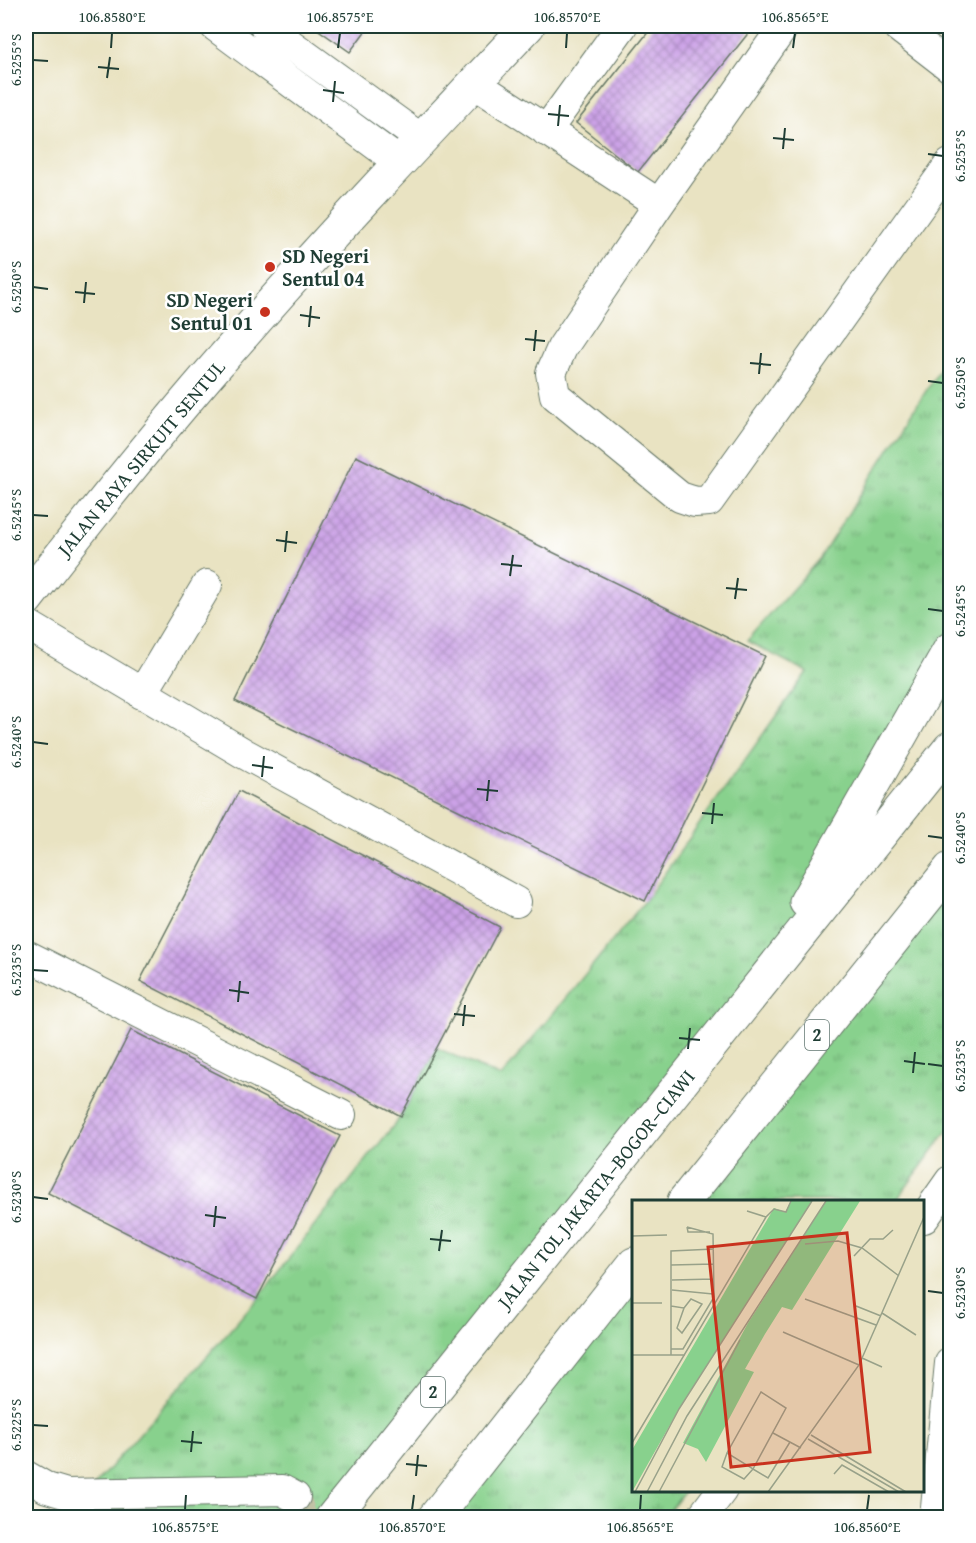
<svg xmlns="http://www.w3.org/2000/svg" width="976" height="1543" viewBox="0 0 976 1543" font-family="'Gentium Book Plus',serif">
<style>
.grass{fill:url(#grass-tufts);stroke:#548760;stroke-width:1.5}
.building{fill:url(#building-cross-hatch)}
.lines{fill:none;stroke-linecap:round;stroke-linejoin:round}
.minor-tunnel{stroke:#c1c2a6;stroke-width:30;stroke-dasharray:30 15;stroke-linecap:butt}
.minor-casing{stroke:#676;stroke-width:32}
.major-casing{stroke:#676;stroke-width:35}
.highway-casing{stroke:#676;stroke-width:35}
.minor{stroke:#fff;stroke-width:30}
.major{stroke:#fff;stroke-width:33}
.highway{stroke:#fff;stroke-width:33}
.ticks{fill:none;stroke:#1f3d34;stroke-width:2}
.poi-dot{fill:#c8321e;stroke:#fff;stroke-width:2}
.labels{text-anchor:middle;stroke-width:5;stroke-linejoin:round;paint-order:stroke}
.shield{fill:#fff;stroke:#627771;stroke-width:1.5}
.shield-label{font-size:18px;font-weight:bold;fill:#1f3d34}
.poi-label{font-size:20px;font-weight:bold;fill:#1f3d34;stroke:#fff;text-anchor:start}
.street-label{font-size:20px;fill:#1f3d34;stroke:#fff}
.inset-road{fill:none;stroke:#98a189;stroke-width:1.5}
.view{fill:#c8321e;fill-opacity:0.15;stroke:#c8321e;stroke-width:3}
.inset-edge{fill:none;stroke:#1f3d34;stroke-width:3}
.neatline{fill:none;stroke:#1f3d34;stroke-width:2}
.ticks-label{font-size:15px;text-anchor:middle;fill:#1f3d34}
</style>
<defs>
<pattern id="grass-tufts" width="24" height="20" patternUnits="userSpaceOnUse" patternTransform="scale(1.5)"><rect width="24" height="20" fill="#88d18d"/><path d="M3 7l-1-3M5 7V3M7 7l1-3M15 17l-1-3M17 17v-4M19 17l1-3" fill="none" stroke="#6fab74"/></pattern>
<pattern id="building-cross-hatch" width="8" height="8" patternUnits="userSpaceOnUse" patternTransform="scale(1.5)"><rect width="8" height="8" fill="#cca2e7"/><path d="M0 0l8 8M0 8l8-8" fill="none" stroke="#a585bc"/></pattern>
</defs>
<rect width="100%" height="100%" fill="#fff"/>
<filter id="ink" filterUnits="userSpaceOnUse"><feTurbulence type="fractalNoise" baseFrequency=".0167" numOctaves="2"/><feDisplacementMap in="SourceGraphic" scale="12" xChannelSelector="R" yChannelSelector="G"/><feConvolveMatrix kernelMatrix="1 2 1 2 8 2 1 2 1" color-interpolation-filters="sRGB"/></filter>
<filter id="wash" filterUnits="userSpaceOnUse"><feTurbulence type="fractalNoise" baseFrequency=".008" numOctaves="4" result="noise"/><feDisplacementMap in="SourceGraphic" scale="24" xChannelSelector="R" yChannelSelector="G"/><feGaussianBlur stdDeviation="1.35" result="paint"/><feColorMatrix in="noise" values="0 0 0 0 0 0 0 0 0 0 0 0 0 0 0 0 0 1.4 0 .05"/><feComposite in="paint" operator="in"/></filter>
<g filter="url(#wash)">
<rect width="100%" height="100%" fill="#e9e3c2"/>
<path class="grass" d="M950,353V649L756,990L332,1517L68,1518L86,1495L257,1299L401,1116L437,1048L501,1077L645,901L807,672L747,641L820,558Z
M950,869V1127L896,1201H684Z
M634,1264V1490L685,1491L665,1517L434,1518Z"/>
<g id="blocks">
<path class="building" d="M313,26H369L350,52Z
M653,26H754L638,172L576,123Z
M356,456L765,656L645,901L235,701Z
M239,791L500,927L401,1116L140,981Z
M131,1030L340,1136L257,1299L48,1193Z"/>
</g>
</g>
<g filter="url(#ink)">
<use href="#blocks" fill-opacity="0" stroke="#676" stroke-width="1.5"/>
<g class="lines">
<path class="minor-tunnel" d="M295,1497L302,1518"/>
<defs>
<path id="minor" d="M215,26L399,162
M265,26L421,139
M784,26L659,204L562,348L551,373L555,395L680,497L695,502L709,501L950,164
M897,26L950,67
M474,83L659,204
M546,131L622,26
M26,624L245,754L516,902
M142,694L207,585
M26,955L341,1115
M924,1218L950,1181
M26,1476L47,1488L67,1494L282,1490L295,1497
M701,1518L722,1490
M935,1518L950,1363"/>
<path id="major" d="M26,600C85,524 145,448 209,374C312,255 420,140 528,26"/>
<path id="highway" d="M806,902L950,649
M684,1201L950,869
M332,1518L950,748
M434,1518L634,1264"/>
</defs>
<use href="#minor" class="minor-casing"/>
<use href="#major" class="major-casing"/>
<use href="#highway" class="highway-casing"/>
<use href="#minor" class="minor"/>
<use href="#major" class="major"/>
<use href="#highway" class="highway"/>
</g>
</g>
<path class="ticks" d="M111,48L112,33M338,48L340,33M566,48L567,33M793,48L795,33M33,60L48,61M98,67L119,69M107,78L110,57M323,90L344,93M333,102L335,81M548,114L569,116M558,126L560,105M773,138L794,140M783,149L785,128M928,154L943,156M33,287L48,289M75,292L95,294M84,303L86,282M300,315L320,318M309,327L311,306M525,339L545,341M534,351L536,330M750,363L771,365M759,374L761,353M928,381L943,383M33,515L48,516M276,540L297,543M285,552L287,531M501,564L522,566M510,576L513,555M726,588L747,590M735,599L738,578M928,609L943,611M33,742L48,744M252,765L273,768M262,777L264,756M477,789L498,791M487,801L489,780M702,813L723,815M712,824L714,803M928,836L943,838M33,970L48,971M229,990L249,993M238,1002L240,981M454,1014L475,1016M463,1026L465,1005M679,1038L700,1040M688,1049L690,1028M904,1061L925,1064M928,1064L943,1066M913,1073L915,1052M33,1197L48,1199M205,1215L226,1218M214,1227L216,1206M430,1239L451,1241M439,1251L442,1230M928,1291L943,1293M33,1425L48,1426M181,1441L202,1443M191,1452L193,1431M406,1464L427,1466M416,1476L418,1455M185,1510L186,1495M412,1510L414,1495M640,1510L641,1495M867,1510L869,1495"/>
<g class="poi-dot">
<circle cx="270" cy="267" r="6"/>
<circle cx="265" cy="312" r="6"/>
</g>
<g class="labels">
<g class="shield">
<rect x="805" y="1020" width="24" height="30" rx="4.5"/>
<rect x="421" y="1377" width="24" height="30" rx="4.5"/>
</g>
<g class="shield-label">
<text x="817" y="1041">2</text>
<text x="433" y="1398">2</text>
</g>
<g class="poi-label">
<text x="282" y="263">SD Negeri<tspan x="282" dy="23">Sentul 04</tspan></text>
<text x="253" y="307" text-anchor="end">SD Negeri<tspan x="253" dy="23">Sentul 01</tspan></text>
</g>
<g class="street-label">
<text transform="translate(141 458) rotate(-50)" y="7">JALAN RAYA SIRKUIT SENTUL</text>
<text transform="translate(596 1189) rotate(-51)" y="7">JALAN TOL JAKARTA–BOGOR–CIAWI</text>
</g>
</g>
<g transform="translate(632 1200)">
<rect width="292" height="292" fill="#e9e3c2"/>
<path d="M159,1H180L47,209L0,292V250L142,8L153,12ZM194,1H228L160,110L150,107L133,134L113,169L122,172L74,262L66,249L51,243L116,123Z" fill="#88d18d"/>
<path class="inset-road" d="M115,11L134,17M55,27L56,32H78M0,36L35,35M173,44L206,41L230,48L267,76M222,56L238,39H251L261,30M39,65L82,64M40,80L82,79M40,90L81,94M173,99L244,125M0,103H30M39,106L52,108L45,128L50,133L70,104L59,99L52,108M224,106L249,116M250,113L284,135M151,132L227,165M39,149H51L82,97L81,34L55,27M0,155H53M39,155V51L82,49M230,158L250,167M129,192L154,208L121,269L95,253ZM141,233L169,248M179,235L274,292M176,239L267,292M0,243L134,17L142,9L154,12L159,1M95,253L90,267L112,279L121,269L136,278L158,242M202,274L210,265L257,292M3,292L47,209L180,1M15,292L55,216L194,1M27,292L108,140M136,292L227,165L292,17"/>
<path class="view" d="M215,33L238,252L99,267L76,47Z"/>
<rect width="292" height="292" class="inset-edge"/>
</g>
<rect width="976" height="1543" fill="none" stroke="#fff" stroke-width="66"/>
<rect x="33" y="33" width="910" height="1477" class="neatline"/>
<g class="ticks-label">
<text x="112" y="22">106.8580°E</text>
<text x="340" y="22">106.8575°E</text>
<text x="567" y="22">106.8570°E</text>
<text x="795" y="22">106.8565°E</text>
<text transform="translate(16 60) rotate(-90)" y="5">6.5255°S</text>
<text transform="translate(960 156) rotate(-90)" y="5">6.5255°S</text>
<text transform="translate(16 287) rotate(-90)" y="5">6.5250°S</text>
<text transform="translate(960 383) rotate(-90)" y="5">6.5250°S</text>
<text transform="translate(16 515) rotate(-90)" y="5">6.5245°S</text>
<text transform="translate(960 611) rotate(-90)" y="5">6.5245°S</text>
<text transform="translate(16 742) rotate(-90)" y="5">6.5240°S</text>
<text transform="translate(960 838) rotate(-90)" y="5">6.5240°S</text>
<text transform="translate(16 970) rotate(-90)" y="5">6.5235°S</text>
<text transform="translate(960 1066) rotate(-90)" y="5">6.5235°S</text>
<text transform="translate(16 1197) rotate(-90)" y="5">6.5230°S</text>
<text transform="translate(960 1293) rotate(-90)" y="5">6.5230°S</text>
<text transform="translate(16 1425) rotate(-90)" y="5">6.5225°S</text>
<text x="185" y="1532">106.8575°E</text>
<text x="412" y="1532">106.8570°E</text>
<text x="640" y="1532">106.8565°E</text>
<text x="867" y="1532">106.8560°E</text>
</g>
</svg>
